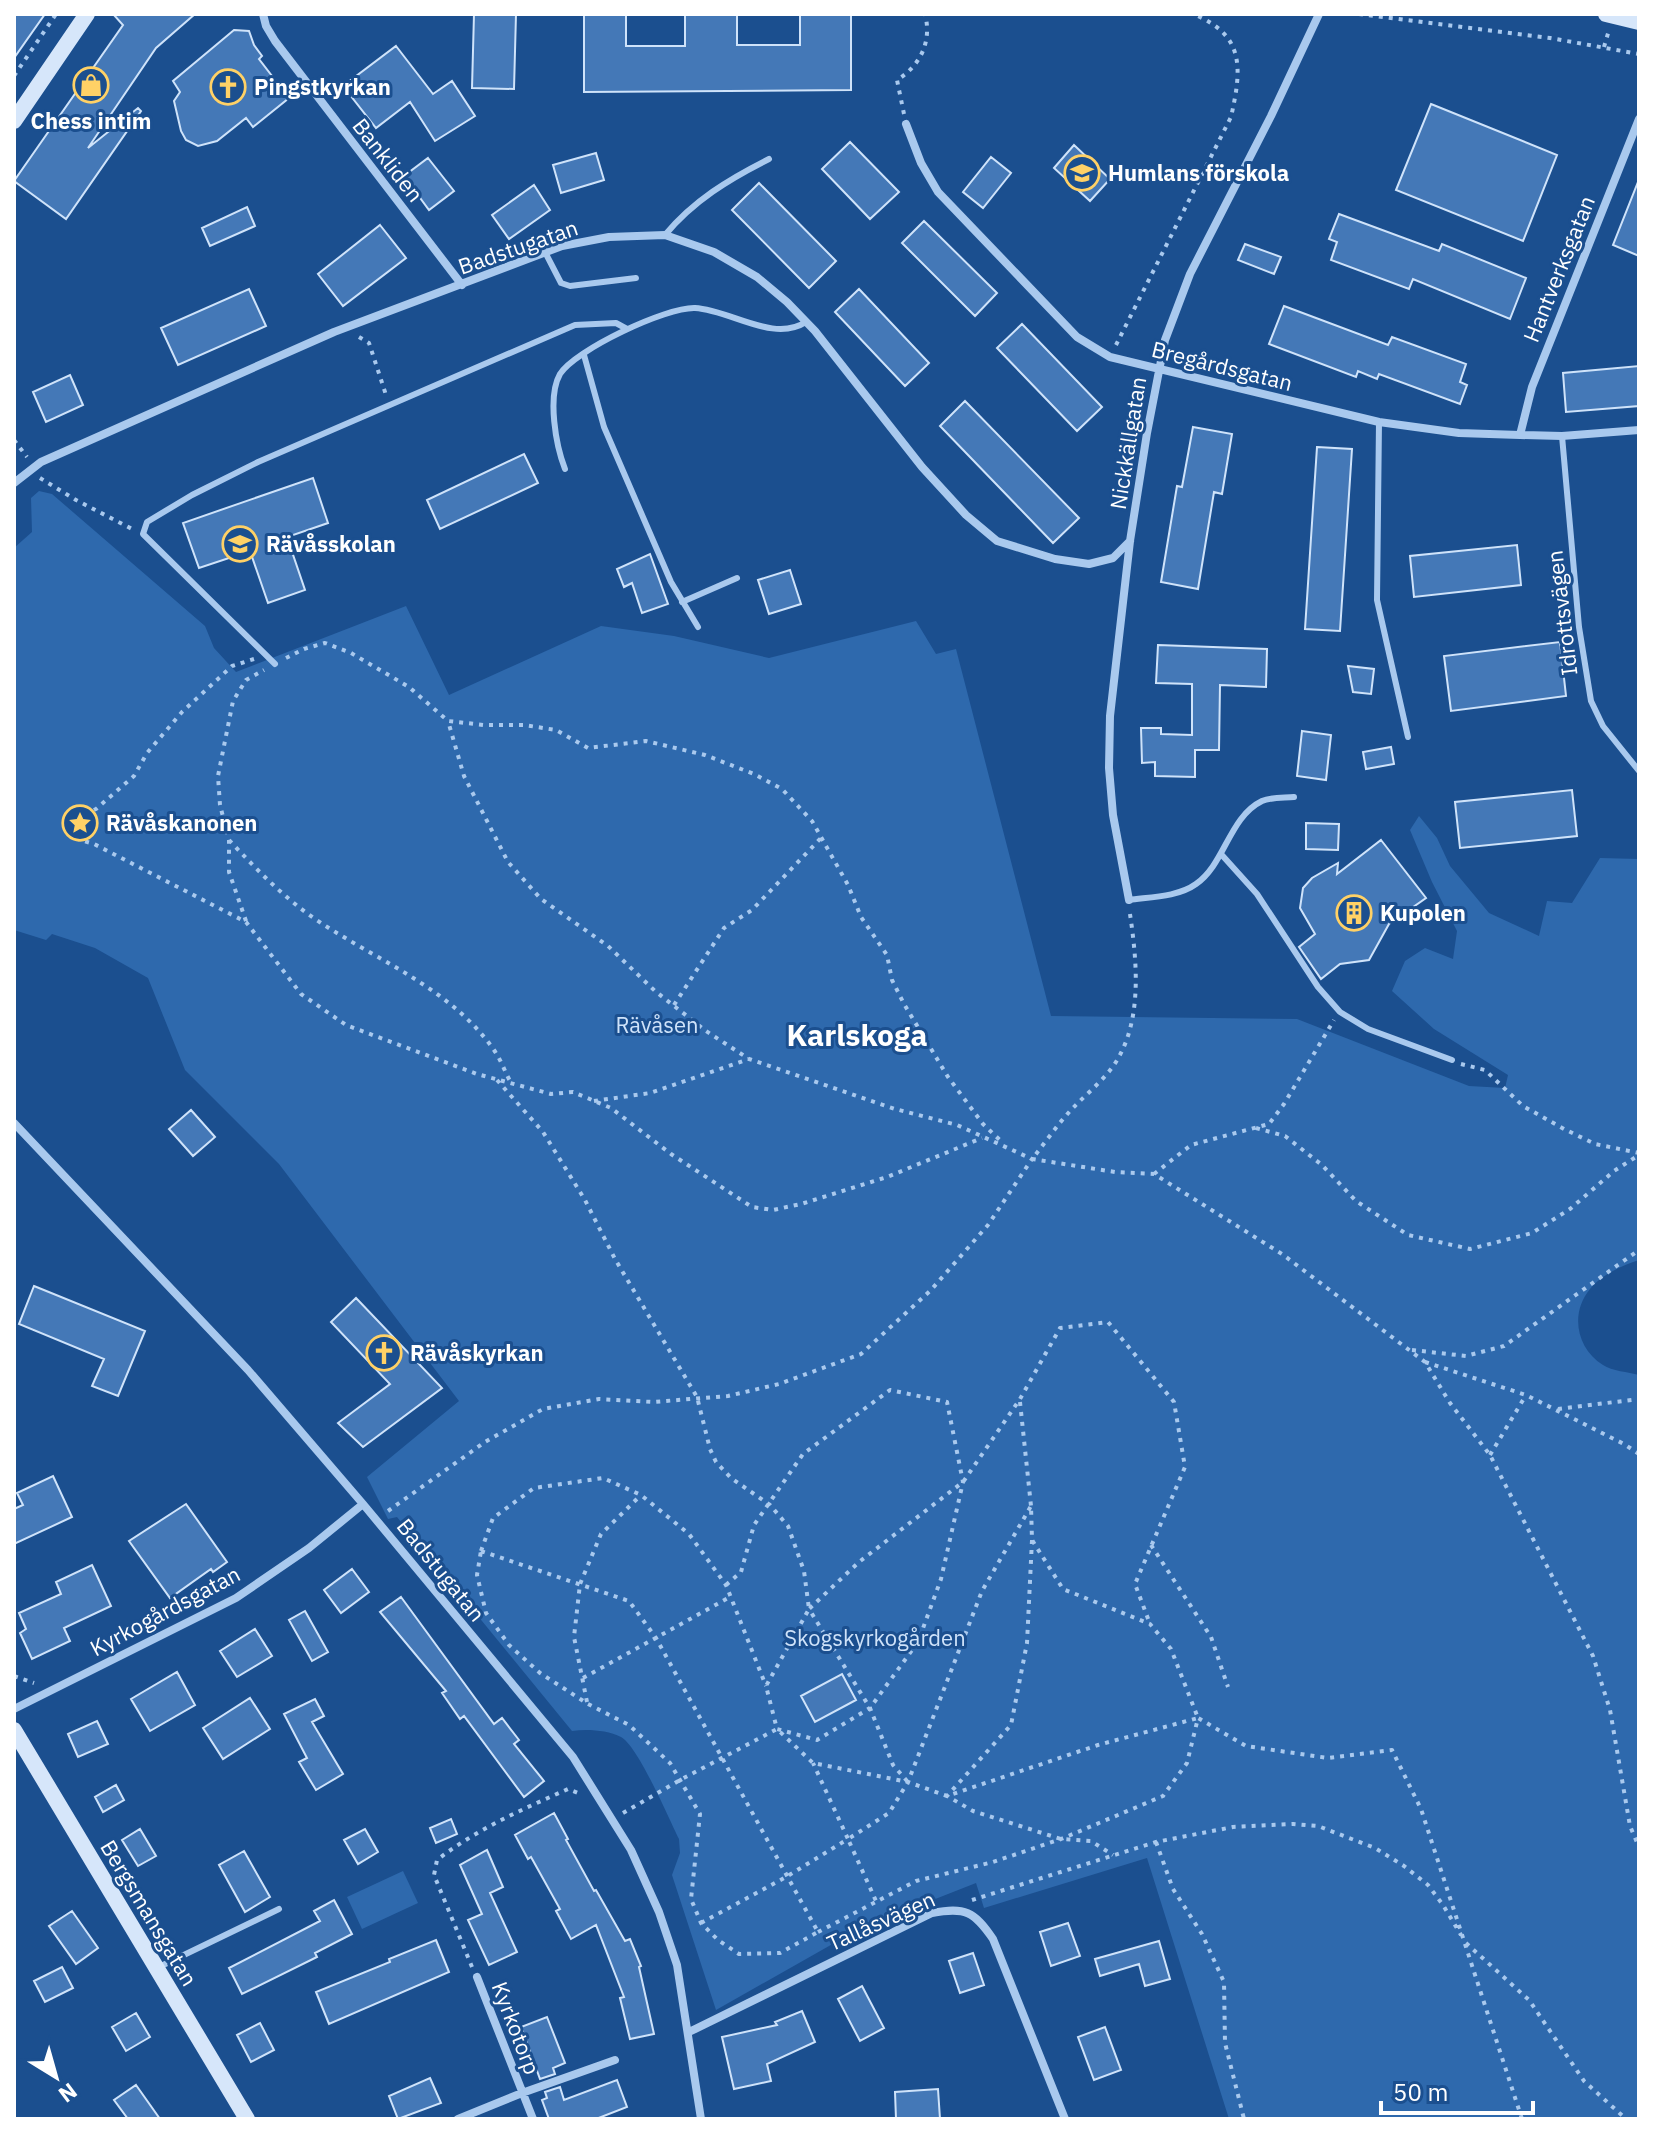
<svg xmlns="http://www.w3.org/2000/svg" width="1653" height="2133" viewBox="0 0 1653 2133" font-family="'IBM Plex Sans',sans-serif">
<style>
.green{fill:#2e69ad}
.building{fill:#4478b7;stroke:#cfe3fa;stroke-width:2}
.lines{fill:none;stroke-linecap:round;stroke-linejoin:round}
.path{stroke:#a9c9ee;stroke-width:4;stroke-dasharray:4 6;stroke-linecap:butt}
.lane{stroke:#a9c9ee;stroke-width:6}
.street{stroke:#a9c9ee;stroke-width:8}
.secondary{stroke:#d6e6fa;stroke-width:16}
.labels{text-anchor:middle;stroke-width:6;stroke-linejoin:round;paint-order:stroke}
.poi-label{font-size:22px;font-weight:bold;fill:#fff;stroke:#1b4f8f;text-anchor:start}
.street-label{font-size:22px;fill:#fff;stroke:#1b4f8f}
.park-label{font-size:22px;fill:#cfe3fa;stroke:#1b4f8f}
.district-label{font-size:30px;font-weight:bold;fill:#fff;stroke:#1b4f8f}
</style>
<rect width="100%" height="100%" fill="#1b4f8f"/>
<path class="green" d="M39,491L52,494L205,626L214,648L236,672L406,606L449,695L601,626L674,636L769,658L916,621L936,654L956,649L1051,1016L1297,1019L1469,1086L1505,1088L1508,1075L1434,1029L1392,991L1405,961L1425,948L1453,959L1457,931L1432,882L1410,830L1419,816L1437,838L1450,866L1489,913L1539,936L1547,901L1572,903L1600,858L1639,859V1260C1623,1265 1601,1275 1590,1289C1570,1313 1576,1348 1603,1365C1612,1371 1628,1372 1639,1375V2119H1229L1147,1858L984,1908L976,1883L859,1929L716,2010L672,1875L680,1853L679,1839C669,1819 638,1746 621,1737C607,1730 587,1729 572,1731L397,1517L388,1519L367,1477L459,1401L279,1164L185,1070L148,978L95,948L52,934L46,940L14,930V548L32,532L31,498Z
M403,1871L418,1903L362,1929L347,1897Z"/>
<path class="building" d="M14,14H45L14,58Z
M113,14H195L156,48L88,148L138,108L141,111L66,219L14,181L123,25Z
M474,14H516L514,89L472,88Z
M584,14H626V46H685V14H737V45H800V14H851V90L584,92Z
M234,30L249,31L254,45L262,56L259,59L289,98L253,127L246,118L217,141L198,146L186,140L181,131L174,101L180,92L173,81Z
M396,46L433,94L452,81L475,116L435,141L410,102L376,128L343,86Z
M1431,104L1557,155L1523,241L1396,190Z
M850,142L899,192L870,219L822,169Z
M1074,145L1110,179L1090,201L1054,168Z
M596,153L604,180L561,193L553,165Z
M991,157L1011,173L983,208L963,192Z
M428,158L454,191L429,210L404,176Z
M1638,182H1639V256L1613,245Z
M759,183L836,261L809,288L732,210Z
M534,185L550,210L509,239L492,215Z
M247,207L255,226L210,246L202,228Z
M1339,214L1439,251L1442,244L1526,278L1510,319L1413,279L1409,289L1331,260L1337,242L1329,239Z
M924,221L997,293L975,316L902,243Z
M380,225L406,258L343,306L318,274Z
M1245,244L1281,257L1274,274L1238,260Z
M249,289L266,326L178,365L161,328Z
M859,289L929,363L905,386L835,312Z
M1284,306L1388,345L1392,337L1466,364L1460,382L1467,385L1460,404L1379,374L1377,379L1358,371L1356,377L1269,344Z
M1022,324L1102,407L1077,431L997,348Z
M1639,366V406L1566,412L1563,373Z
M70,375L83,405L46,422L33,392Z
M965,401L1079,518L1053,543L940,426Z
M1193,427L1232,434L1222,494L1214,492L1198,589L1161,582L1177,486L1182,487Z
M1317,447L1352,449L1340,631L1305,629Z
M524,454L538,483L440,529L427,500Z
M313,478L328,523L287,537L305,590L268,603L250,551L199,568L183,523Z
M1517,545L1521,585L1414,597L1410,556Z
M650,554L668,604L642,613L632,583L624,587L617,569Z
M790,570L801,604L769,614L758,580Z
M1560,642L1566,696L1451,711L1444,656Z
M1158,645L1267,649L1266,687L1220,685L1219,750H1195V777L1155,776V762L1142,763L1141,728H1161V734L1192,735V684L1156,683Z
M1348,666L1374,669L1371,694L1353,692Z
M1302,731L1331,735L1326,780L1297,776Z
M1391,747L1394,764L1366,769L1363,752Z
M1572,790L1577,836L1460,848L1455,802Z
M1306,823L1339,824L1338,850L1306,849Z
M1381,840L1426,898L1389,924L1369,960L1340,964L1321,979L1299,947L1315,934L1300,908L1303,888L1312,878L1338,863L1337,874Z
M191,1110L215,1137L193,1156L169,1129Z
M34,1286L145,1331L118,1396L92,1386L104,1359L19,1324Z
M356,1298L442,1388L363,1447L338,1423L390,1384L331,1322Z
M53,1476L72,1517L14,1544V1509L23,1505L17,1493Z
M186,1504L227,1562L213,1572L211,1569L170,1598L129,1541Z
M92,1565L111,1606L64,1628L70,1641L32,1659L20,1633L26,1629L19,1613L61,1594L56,1582Z
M352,1569L369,1592L341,1613L324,1590Z
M401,1597L494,1724L502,1718L519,1740L514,1744L544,1781L524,1797L464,1716L460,1719L442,1693L446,1691L380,1612Z
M305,1611L328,1652L312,1661L289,1620Z
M255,1629L272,1656L237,1677L220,1651Z
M177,1672L195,1705L150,1731L131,1699Z
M842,1674L856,1700L815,1722L801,1696Z
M250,1698L270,1729L223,1759L203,1728Z
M315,1699L324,1716L312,1722L343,1774L316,1790L299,1762L307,1758L284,1714Z
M97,1721L108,1744L78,1757L68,1734Z
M116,1785L124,1800L103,1812L95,1797Z
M554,1813L568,1839L566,1840L594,1891L596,1890L625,1941L630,1939L641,1966L639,1967L654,2034L630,2039L620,1998L624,1997L596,1925L571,1939L556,1911L560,1909L531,1857L528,1859L515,1835Z
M451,1819L457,1834L436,1843L430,1828Z
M140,1829L156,1856L138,1866L122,1840Z
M365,1829L378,1852L358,1864L344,1840Z
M487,1850L503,1887L490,1893L517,1952L489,1965L468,1920L482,1914L460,1865Z
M244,1851L270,1897L245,1912L219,1865Z
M334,1900L352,1934L315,1953L317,1957L242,1994L229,1968L320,1921L314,1911Z
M72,1911L98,1948L76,1964L49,1926Z
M1068,1923L1080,1956L1051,1966L1040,1932Z
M436,1940L449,1972L329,2024L316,1992L390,1962L389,1959Z
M1159,1941L1170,1979L1145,1986L1139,1964L1100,1976L1095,1959Z
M973,1953L984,1985L960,1993L949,1961Z
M62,1967L73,1988L45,2002L34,1981Z
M862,1986L884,2028L860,2041L838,1999Z
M802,2011L815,2042L767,2064L771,2081L734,2089L722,2037L777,2025L775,2022Z
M136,2013L150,2037L126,2051L112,2027Z
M547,2017L565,2063L553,2068L555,2074L540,2079L521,2027Z
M260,2023L274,2050L251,2062L237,2035Z
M1105,2027L1121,2070L1094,2080L1078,2037Z
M430,2078L441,2103L398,2119L389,2096Z
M617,2080L627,2107L596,2119H549L542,2100L547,2098L545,2092L560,2087L564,2100Z
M136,2085L160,2119H128L114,2100Z
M938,2089L940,2119H896L895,2092Z"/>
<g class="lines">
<path class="path" d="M1359,14L1550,38L1639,54
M1604,47L1609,30
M14,76L56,14
M904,114L897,80C921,65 932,41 925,14
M359,337L369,343L386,395
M1116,345L1231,117C1242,68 1245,35 1193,14
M14,440L27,457
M40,478L76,500L134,530
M286,658L304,649L325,643L351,653L409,687L448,721L484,725H524L556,730L588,748L646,741L705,755L754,774L782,789L812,821L848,885L861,917L887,955L892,980L904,1004L948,1077L983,1124L1003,1143
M254,659L232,666L182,712L147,753L134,776L96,809L69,822L74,838L94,844L246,922L301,994L346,1025L477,1074L551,1094L573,1092L611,1108L671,1154L752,1207L773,1210L801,1204L887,1177L982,1138
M229,840C258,871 286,900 321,923C381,962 452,990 494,1050C501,1060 505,1072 511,1083
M1130,914C1137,962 1143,1022 1114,1065C1102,1082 1085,1095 1071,1110C1057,1125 1045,1143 1032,1159L1115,1172L1154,1174L1282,1254L1425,1362L1450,1403L1490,1455L1593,1656L1610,1710L1630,1826L1639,1847
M246,921L229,872V840L220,805L218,776L233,701L246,680L264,670
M674,1005L724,928L752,910L821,838
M1461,1064L1485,1070L1523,1106L1564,1129L1595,1144L1639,1153
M497,1080L543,1132L585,1200L615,1259L697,1397L710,1449L716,1462L731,1478L770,1505L788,1526L804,1571L809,1609L766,1686L777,1729L817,1740L870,1708L809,1609L859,1562L963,1482L1020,1399L1060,1328L1108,1322L1174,1402L1185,1467L1135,1584L1150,1624
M594,1101L650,1093L749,1059
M1256,1128L1285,1136L1322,1165L1356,1201L1408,1235L1470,1249L1532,1233L1570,1209L1614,1171L1639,1155
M1154,1174L1191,1145L1269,1124L1284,1104L1334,1020
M1412,1350L1466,1356L1504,1346L1639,1250
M1425,1362L1526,1395L1624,1444L1639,1454
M1020,1402L1031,1506
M1558,1409L1639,1399
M1490,1455L1526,1395
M388,1511L485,1442L543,1409L599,1399L653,1402L728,1396L779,1384L861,1354L931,1290L988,1225L1032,1159L957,1125L895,1109L749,1059L706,1031L655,991L608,946L541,899L508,862L464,776L448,721
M1032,1540L1027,1643L1011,1725L947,1796L973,1811L1061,1839L1091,1841L1113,1855
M1151,1545L1211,1637L1228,1687
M481,1551L629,1601L656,1638L818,1932L780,1953L739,1954L718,1940L701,1923L691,1899L700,1814L670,1763L629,1725L588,1704L540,1673L509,1645L486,1613L477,1575Z
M481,1551L493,1518L534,1488L603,1478L641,1495L689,1534L726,1585L766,1686
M726,1585L741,1572L754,1525L803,1454L890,1390L947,1402L963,1482L941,1579L918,1642L870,1708L893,1765L907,1781
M14,1676L34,1683
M583,1678L730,1597
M587,1702L574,1637L580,1584L601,1534L641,1495
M623,1813L680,1780L777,1729L813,1763L908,1782L947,1796L1098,1745L1198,1718L1171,1649L1150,1624L1063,1589L1032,1540L1031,1506L982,1591L908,1782L889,1813L848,1839L876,1901
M1156,1842L1173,1889L1202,1934L1224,1982L1225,2043L1244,2119
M972,1900L1156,1842L1233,1827L1293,1824L1318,1826L1375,1848L1404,1866L1428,1885L1443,1905L1461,1935
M701,1923L786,1877L848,1839L813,1763
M818,1932L916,1881L993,1862L1061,1839L1163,1796L1187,1763L1198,1718L1246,1746L1328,1758L1392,1750L1421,1809L1522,2119
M1466,1943L1529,2000L1584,2081L1626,2119
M472,1967L434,1875L437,1860C477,1829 523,1809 568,1789L578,1793"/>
<path class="lane" d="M665,235C693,201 729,179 769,159
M545,252L561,283L570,286L636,278
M584,355L604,427L671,582L698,627
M1379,422L1377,600L1408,737
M1562,436L1579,627L1591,701L1603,726L1639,771
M565,469C556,446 547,397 560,374C575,350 666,307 695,308C731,310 773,343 806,322
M682,602L737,578
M275,664L143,534L147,522L192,495L258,462L575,325L616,323L627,329
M1221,854L1257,894L1318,987L1340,1012L1368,1029L1452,1060
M1129,900C1150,897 1178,897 1196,884C1225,864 1229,817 1262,801C1271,797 1284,798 1294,797
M159,1967L279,1909"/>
<path class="street" d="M263,14L266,26L275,41L462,285
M906,124L921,163L938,192L1077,337L1110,357L1379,422L1459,433L1520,435L1562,436L1639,430
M1520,435L1532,387L1639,119
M14,483L41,462L334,332L562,246L609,237L665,235L714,252L757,277L787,302L815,331L922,467L966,515L997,541L1055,559L1089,564L1113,558L1130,541
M1129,900L1113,815L1109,768L1110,716L1130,541L1147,433L1165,340L1190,274L1271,116L1319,14
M14,1123L248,1370L363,1504L573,1757L631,1850L659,1912L677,1965L701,2119
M14,1709L236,1598L309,1548L363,1504
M477,1977L533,2119
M689,2032L932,1913C965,1907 974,1911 993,1939L1065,2119
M458,2119L522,2093L615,2060"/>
<path class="secondary" d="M1606,14L1639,22
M14,121L87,14
M14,1730L247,2119"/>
</g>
<defs>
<symbol id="shop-ring" viewBox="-11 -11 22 22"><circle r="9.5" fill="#1b4f8f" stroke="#ffd166" stroke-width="1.5"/><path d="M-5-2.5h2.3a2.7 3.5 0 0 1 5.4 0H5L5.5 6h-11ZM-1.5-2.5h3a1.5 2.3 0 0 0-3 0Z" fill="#ffd166"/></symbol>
<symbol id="church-ring" viewBox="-11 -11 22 22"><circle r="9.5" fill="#1b4f8f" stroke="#ffd166" stroke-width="1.5"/><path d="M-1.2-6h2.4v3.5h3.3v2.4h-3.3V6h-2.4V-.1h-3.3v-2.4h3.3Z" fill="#ffd166"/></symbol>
<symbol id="school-ring" viewBox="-11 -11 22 22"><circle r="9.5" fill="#1b4f8f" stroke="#ffd166" stroke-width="1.5"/><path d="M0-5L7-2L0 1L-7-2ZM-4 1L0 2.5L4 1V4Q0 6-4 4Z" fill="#ffd166"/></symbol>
<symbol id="sight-ring" viewBox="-11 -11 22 22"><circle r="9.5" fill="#1b4f8f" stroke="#ffd166" stroke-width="1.5"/><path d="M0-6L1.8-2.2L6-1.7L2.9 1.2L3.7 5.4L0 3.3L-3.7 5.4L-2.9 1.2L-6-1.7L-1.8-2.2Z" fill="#ffd166"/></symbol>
<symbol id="building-ring" viewBox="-11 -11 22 22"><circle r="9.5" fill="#1b4f8f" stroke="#ffd166" stroke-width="1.5"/><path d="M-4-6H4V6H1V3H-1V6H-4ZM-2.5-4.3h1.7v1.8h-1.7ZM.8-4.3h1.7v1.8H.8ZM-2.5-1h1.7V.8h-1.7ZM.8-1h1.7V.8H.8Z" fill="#ffd166"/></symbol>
</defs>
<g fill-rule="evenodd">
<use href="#shop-ring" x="71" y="65" width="40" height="40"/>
<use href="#church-ring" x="208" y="67" width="40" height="40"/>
<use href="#school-ring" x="1062" y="153" width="40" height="40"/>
<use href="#school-ring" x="220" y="524" width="40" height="40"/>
<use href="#sight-ring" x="60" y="803" width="40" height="40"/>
<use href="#building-ring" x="1334" y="893" width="40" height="40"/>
<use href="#church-ring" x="364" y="1333" width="40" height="40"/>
</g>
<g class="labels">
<g class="poi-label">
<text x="254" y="95">Pingstkyrkan</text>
<text x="91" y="129" text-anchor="middle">Chess intim</text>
<text x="1108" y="181">Humlans förskola</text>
<text x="266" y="552">Rävåsskolan</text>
<text x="106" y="831">Rävåskanonen</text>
<text x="1380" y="921">Kupolen</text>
<text x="410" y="1361">Rävåskyrkan</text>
</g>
<g class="street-label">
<text transform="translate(388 160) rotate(52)" y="8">Bankliden</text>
<text transform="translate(518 247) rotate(-19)" y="8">Badstugatan</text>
<text transform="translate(1559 269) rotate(-68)" y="8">Hantverksgatan</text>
<text transform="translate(1222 366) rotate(14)" y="8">Bregårdsgatan</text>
<text transform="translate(1128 443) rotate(-81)" y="8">Nickkällgatan</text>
<text transform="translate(1562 613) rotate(-97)" y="8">Idrottsvägen</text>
<text transform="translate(441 1570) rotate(51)" y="8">Badstugatan</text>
<text transform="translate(165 1611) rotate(-28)" y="8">Kyrkogårdsgatan</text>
<text transform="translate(149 1913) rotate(59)" y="8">Bergsmansgatan</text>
<text transform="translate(881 1921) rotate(-24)" y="8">Tallåsvägen</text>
<text transform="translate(516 2028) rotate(69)" y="8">Kyrkotorp</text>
</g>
<g class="park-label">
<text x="657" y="1033">Rävåsen</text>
<text x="875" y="1646">Skogskyrkogården</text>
</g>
<g class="district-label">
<text x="857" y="1046">Karlskoga</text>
</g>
</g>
<rect width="1653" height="2133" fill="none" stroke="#ffffff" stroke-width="32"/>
<g transform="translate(56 2077) rotate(143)" stroke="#1b4f8f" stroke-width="6" paint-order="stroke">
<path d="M0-6L14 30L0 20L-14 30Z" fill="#ffffff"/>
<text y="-12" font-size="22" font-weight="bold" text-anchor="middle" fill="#ffffff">N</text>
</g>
<path d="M1381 2101v12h152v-12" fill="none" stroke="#ffffff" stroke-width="4"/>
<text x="1393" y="2101" font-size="24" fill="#ffffff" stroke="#1b4f8f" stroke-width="6" paint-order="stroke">50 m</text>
</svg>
